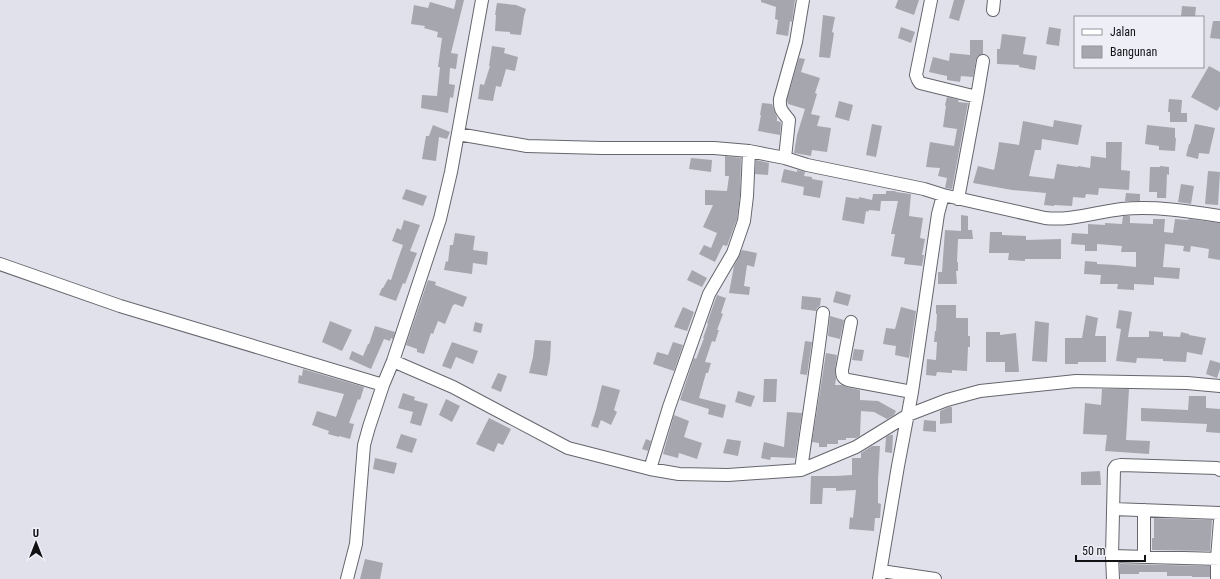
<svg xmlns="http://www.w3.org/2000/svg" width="1220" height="579" viewBox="0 0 1220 579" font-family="'Roboto Condensed',sans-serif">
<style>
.building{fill:#a6a6ae}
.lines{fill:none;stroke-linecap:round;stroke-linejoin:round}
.minor-casing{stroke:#65666d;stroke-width:14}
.minor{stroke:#fff;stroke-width:12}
</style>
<rect width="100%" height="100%" fill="#e0e1ea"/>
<path class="building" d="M456,0H464L451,53L458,54L456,69L450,68L449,84L455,85L453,98L450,97L448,113L421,108L422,95L437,96L440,67H438L442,38L437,37L438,32L424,28L425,26L411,24L414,5L428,8L430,2L454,9Z
M761,0H795L792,22L790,21L788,36L776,34L778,20L775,19L776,7L761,2Z
M898,0H919L914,15L895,8Z
M954,0H965L959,21L949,18Z
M497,3L516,5L526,9L524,16L521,35L510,34V32L495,31L496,15H495Z
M1182,6L1196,7L1195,17H1181Z
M823,15L835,17L832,32L834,33L830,58L819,57Z
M1213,21H1220V39L1210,38Z
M901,27L915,32L911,43L898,38Z
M1049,27L1061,29L1059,46L1046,44Z
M1002,34L1026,37L1023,54L1037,56L1035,70L1019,67V65L997,64V49H1000Z
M970,40H983V54L978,56L976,59L973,77L961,76L960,82L947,80V76L929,72L933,57L949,61L950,53L970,55Z
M492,46L505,48L504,53L518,57L515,71L506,69L501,87L496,86L493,101L478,99L480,84L484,85L490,66H489Z
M799,58L805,59L801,72L820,78L815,93L817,94L811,114L820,116L817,126L831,128L827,152L812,150L811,156L794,153L797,135L805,109L788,104L787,100Z
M1209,66L1220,72V106L1217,111L1191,97Z
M947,97L959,100L958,102L968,103L952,189L945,188L947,178L938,176L940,168L926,167L930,142L954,146L957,129L943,127L946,106L945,105Z
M1169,99L1182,100L1181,113H1187V122H1170V112H1168Z
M839,101L853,105L849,121L835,117Z
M762,103L772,104L774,110L777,117V121L781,122L780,135L758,131L761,115H760Z
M1054,120L1082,125L1078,145L1042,139L1041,150H1035L1029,176L1054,179L1057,164L1078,167V166L1090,168L1091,156L1106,158V142H1122L1121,170L1130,171L1129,190L1099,188L1098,195L1086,194L1085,198L1073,197L1072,206L1054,205V206L1044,205L1046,193L1012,190L973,183L978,166L994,170L998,150L999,142L1019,145L1023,121L1053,127Z
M872,124L882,126L876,157L866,155Z
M1195,124L1215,128L1209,154L1199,153L1198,159L1186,156L1189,144H1190Z
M433,125L450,132L447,139L439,137L436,161L422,159L426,136H429Z
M1147,125L1175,128V138H1176L1175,151L1159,150V146L1145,144Z
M725,156L741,158L740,195L737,219L727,246L723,245L715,262L699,254L704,245L711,248L717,233L703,227L713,205H705V190L727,191L729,176H725Z
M691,158L712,160L711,172L689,169Z
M756,160L769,163L768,175L755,174Z
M1160,166L1169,167V175L1167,174L1166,198H1157V192H1149L1150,167H1160Z
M784,169L797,172V170L805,172L804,176L812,177V179L823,181L820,198L803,195L804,187L781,182Z
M1208,171L1220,172L1218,205L1205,204Z
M1181,184L1194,186L1191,204L1178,202Z
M406,189L427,196L423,206L402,199Z
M886,191H895L896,192L911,194L909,216L923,218L920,238L925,239L922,255H924L922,266L904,264L905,258L891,256L895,234H891L898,201H881L880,211L869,210L868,212L866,211L864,224L842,220L846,197L859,199V197L872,200L873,194H886Z
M1126,193L1140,194V201H1125Z
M961,215L968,216V230H972L973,239H958L957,262H958V271H956L957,284H938V272H942L945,230L961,231Z
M1123,216H1130V223L1153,224V219H1165L1164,232L1173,233L1175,219L1188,220L1189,219L1220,223V260L1208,258L1209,249L1191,246L1190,252L1183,251L1184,246L1165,244L1163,267L1180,268L1179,279L1154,277V285L1134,284V290L1117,289L1118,284H1100L1101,275L1084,274L1085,261L1097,262V264L1116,265L1136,267V252H1121L1122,246L1097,244V251H1085V245L1071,244L1072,233L1088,234V224L1105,225V223L1122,224Z
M404,220L420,225L410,251L417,253L405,284L403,283L396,301L379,295L382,288H383L388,279L391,280L397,262L403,245L392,241L397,228L401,230Z
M990,232H1002V235L1026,236V240L1061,239V259H1025V261L1008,260L1009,253H989Z
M455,233L475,236L473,250L488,252L487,265L473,263L472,274L444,270L446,261L448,262L450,245H453Z
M742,250L757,253L754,267L747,265L744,286L750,287L749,295L729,293L734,266Z
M692,270L707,278L702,287L687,280Z
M428,280L436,282L435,285L467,297L463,307L455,304L454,305H453L445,324L438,321L433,334L431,333L424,354L417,352V349L406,345Z
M836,291L851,295L848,306L833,302Z
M717,295L726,298L721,313L723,314L717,330H719L715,342L712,341L705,362L711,363L708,373H706L699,398L726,405L723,418L708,414L709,409L680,400L694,358L696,359L704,338H703L708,324L707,323Z
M802,296L821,298L820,306L817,308L816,311L801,309Z
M936,305H956V318H968V336H970V347H968L967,371L952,370V373L937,372L936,376L926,375L927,359L936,360L937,342H934L935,331H936L937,314H936Z
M683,307L694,312L687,331L674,327Z
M901,307L916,311L909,358L895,355L896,346L883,344L886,328L895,329Z
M1119,310L1132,312L1128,337H1149V331L1163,332V336L1180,337L1181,332L1189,334V335L1206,338L1202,355L1187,352L1186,362L1163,361V359L1137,358L1136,363L1116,361L1121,329L1116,328Z
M1086,315L1098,318L1095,336H1106V362H1078V364H1065V338H1082Z
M830,316L844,320L840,339L828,336Z
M330,321L352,330L342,351L322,342Z
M1035,321L1049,323L1047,362L1032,361Z
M475,322L483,324L481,333L473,331Z
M375,326L395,332L393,339L391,338L390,341L384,339L371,369L349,359L352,351L363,356L368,344H369Z
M986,332H1000V335L1016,333L1019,372H1005V362H986Z
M535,340L551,341L550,360L547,376L529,373L533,357Z
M805,341L812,342L807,375L800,374Z
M452,342L478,351L473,364L456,357L451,369L442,366Z
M673,342L683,345L674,371L653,364L657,352L668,355Z
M854,349L864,350L862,361L852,360Z
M826,353L837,355L835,370L836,379L835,385H842L846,387L860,390V400L878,401L896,411L894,415L887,419L874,412L861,411L860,436L856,438H846V440H838V444H827V447H819V443L812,442Z
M1210,360L1220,363V369L1217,378L1206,374Z
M303,369L364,387L360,400L358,399L349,423L354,424L350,439L339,436V437L328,434L329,431L312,425L317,411L336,417L344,394L298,383L299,375L302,376Z
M498,373L507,376L501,392L491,388Z
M764,379H777L776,402H763Z
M602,385L620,390L614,410L617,412L611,425L601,420L598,428L591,426L596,410Z
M1102,389H1129L1126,440L1150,441L1149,454L1105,451L1107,435L1083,434L1085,403L1101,405Z
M738,391L755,396L751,407L735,402Z
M403,393L415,397L414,400L428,404L421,426L410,423L413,412L398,408Z
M1189,396H1206V408L1220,409V433L1206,432L1207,424L1141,421V408L1188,410Z
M446,399L460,406L452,422L439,415Z
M949,407H952V423L940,424V411Z
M787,412L802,413L795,458L771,457L770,460L761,458L764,442L784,447Z
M674,415L689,421L684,437L702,443L697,459L679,453L678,458L663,454Z
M489,418L511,429L503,445L498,443L494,452L476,444Z
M924,420L936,421V432L923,431Z
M401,434L417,439L412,453L396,448Z
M890,435H893L892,453L885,452L886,437Z
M646,439L651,441L648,451L642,449Z
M727,439L741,441L738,456L723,453Z
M872,446H880L878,480V503L881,504L880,518H875L874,531L849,529L850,517L853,518L856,490L836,491V488H823L822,504H810L811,476H836L852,475V458H861V453Z
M375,458L397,463L394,474L373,469Z
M1100,471L1101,485H1081V472Z
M1154,518L1212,520L1210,551L1152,550V538H1154Z
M365,559L383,563L380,579H360Z
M1120,564L1210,566V577H1192V576H1167V572H1139V574H1120Z"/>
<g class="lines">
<defs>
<path id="minor" d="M931,0L916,75L918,80L920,83L977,97L983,61
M993,10L994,0
M458,134L527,146L602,148H714L749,151
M785,158L789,120C783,112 779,110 780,99L796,42L803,0
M943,195L1045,218C1071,221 1096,212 1122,209C1154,206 1188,211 1220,216
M958,199L977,97
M0,264L120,306L383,385
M851,322L842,370C842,376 843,378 848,380L912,392
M393,361L453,387L568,448L650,469L679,474L728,475L801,470L856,447L908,415L947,400L980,391L1076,381L1187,383L1220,386
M650,469L669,407L709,294L733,253L744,221L747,196L749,151L785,158L807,165L924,189L943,195L938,214L912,392L898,466L879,579
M801,470C808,418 817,366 823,313
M1113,509L1220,513
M1144,510V556
M1112,556L1114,469L1116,466L1121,465L1217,468L1220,470
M881,571L935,579
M347,579L356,544L364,445L369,427L383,385L393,361L440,219L451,172L482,0
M1113,579L1112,556L1220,559
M1217,579V558L1220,521"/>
</defs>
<use href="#minor" class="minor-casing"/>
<use href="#minor" class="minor"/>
</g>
<rect x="1074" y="16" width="130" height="52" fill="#eeeef7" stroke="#96969d"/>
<rect x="1082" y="29" width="20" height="6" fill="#ffffff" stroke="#96969d"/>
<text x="1110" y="36" font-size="12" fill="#121215">Jalan</text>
<rect x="1082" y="46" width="20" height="12" fill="#a6a6ae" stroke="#96969d"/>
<text x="1110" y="56" font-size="12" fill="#121215">Bangunan</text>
<g transform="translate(36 543)" stroke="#eeeef7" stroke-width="3" paint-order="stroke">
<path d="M0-3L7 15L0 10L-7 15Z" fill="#121215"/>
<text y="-6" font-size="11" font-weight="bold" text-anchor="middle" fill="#121215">U</text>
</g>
<path d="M1076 555v6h69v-6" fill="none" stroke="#121215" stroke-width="2"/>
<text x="1082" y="555" font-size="12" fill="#121215" stroke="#eeeef7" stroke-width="3" paint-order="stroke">50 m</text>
</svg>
